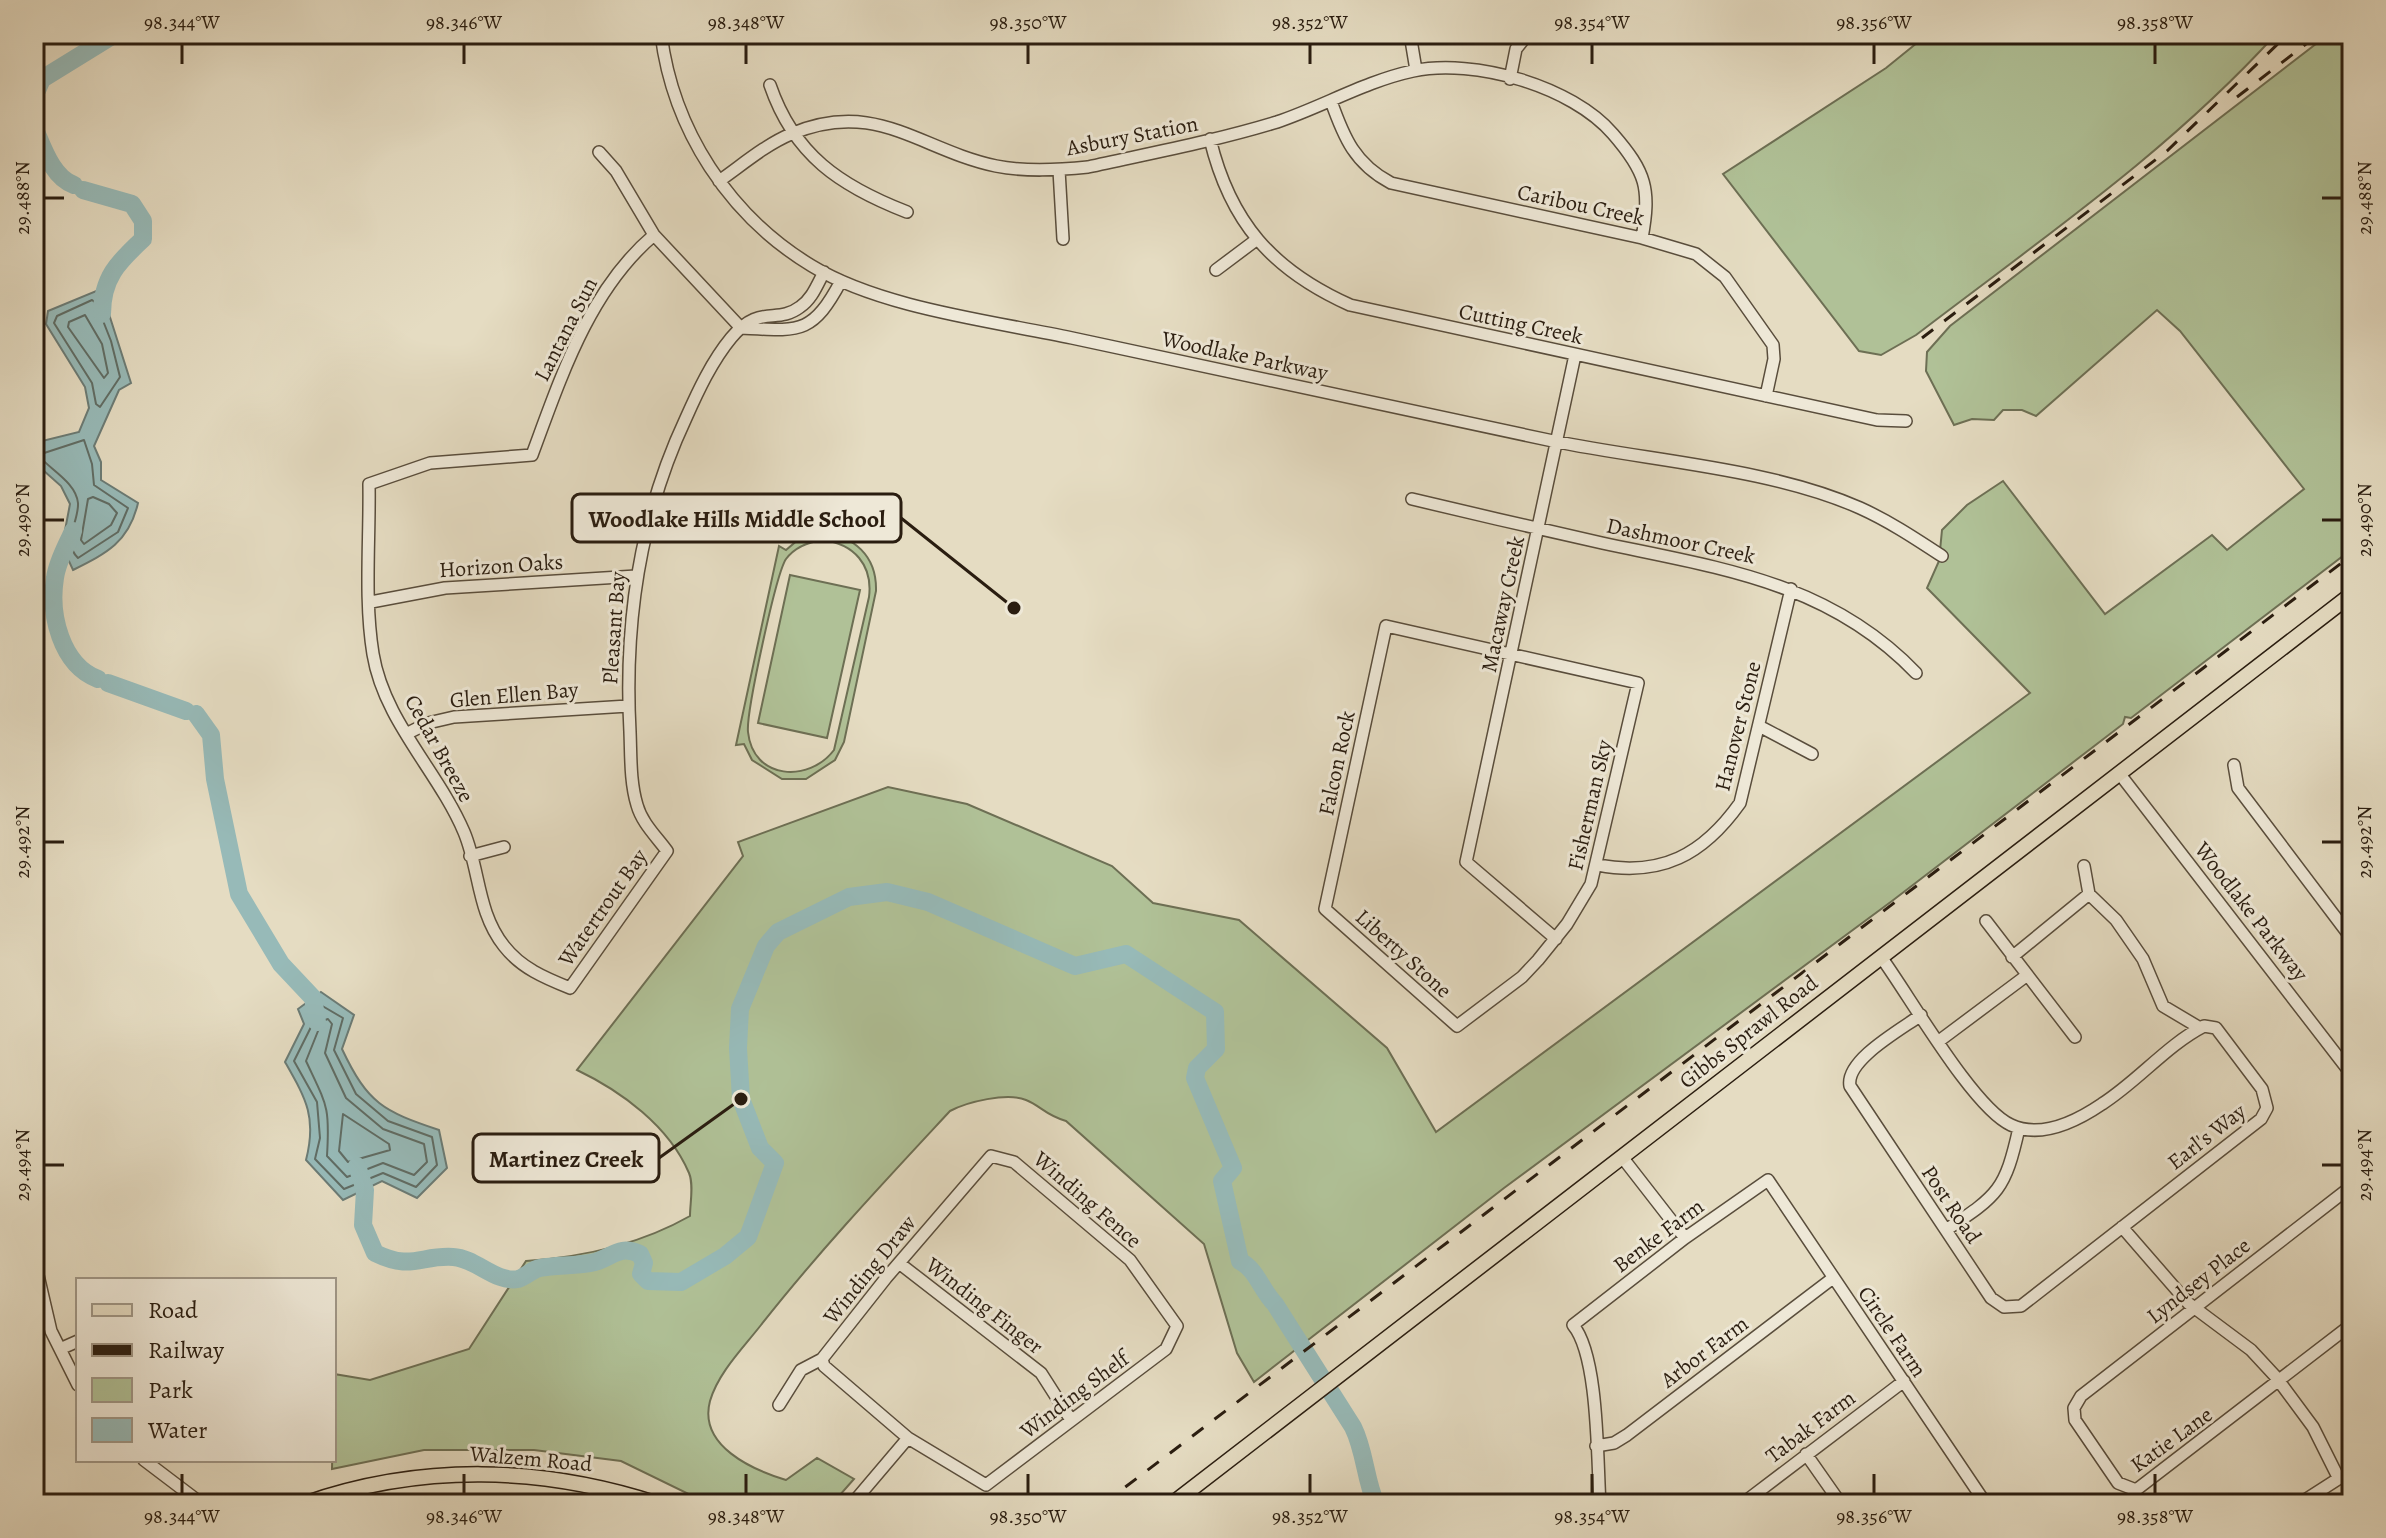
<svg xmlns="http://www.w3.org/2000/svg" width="2386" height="1538" viewBox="0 0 2386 1538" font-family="Alegreya,serif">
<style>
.green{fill:#b0c197;stroke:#6d6f54;stroke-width:2;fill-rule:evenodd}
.water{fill:#97bab8;stroke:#6b7b75;stroke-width:2}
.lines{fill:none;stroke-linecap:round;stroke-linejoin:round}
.shore{stroke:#606c64;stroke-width:2}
.river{stroke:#97bab8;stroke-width:18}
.minor-casing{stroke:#594d3c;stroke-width:14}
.major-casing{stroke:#2a1d10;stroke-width:17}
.minor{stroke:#eee8d7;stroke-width:11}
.major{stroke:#e5dcc2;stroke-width:14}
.rail{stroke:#2a1d10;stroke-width:3;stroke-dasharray:14 14;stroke-linecap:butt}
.ticks{fill:none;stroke:#2a1d10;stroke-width:3}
.labels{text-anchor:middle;stroke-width:6;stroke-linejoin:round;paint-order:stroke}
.street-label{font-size:22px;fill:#2a1d10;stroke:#eee8d7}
.leader{fill:none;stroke:#2a1d10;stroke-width:3}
.callout-dot{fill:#2a1d10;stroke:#eee8d7;stroke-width:3}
.callout{fill:#eee8d7;stroke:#2a1d10;stroke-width:3}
.callout-label{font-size:24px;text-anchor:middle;font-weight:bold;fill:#2a1d10}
.neatline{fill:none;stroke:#2a1d10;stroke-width:3}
.ticks-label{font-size:20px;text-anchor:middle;fill:#2a1d10}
</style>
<rect width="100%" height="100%" fill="#e5dcc2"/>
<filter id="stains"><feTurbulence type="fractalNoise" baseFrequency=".0025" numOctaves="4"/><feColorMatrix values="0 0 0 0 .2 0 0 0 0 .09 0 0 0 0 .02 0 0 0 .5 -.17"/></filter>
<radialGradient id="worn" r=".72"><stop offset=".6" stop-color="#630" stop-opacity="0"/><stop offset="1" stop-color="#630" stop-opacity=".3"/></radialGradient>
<path class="green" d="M1928,34H2276C2170,151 2040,240 1916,335L1881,355L1859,351L1723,174L1886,68Z
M2325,37L2329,44H2345L2352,53V549L2131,718L2125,717L2123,724L1892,901L1504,1188L1254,1382L1237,1353L1204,1244L1066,1121C1045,1115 1041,1106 1026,1100C1007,1092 967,1102 950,1111C885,1181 820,1250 761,1325C743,1348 718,1373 710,1401C698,1446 753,1470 786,1480L817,1458L854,1479L832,1504H709L621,1461L534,1450H424L332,1469L334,1374L370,1380L469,1349L526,1261C584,1257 639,1245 690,1216C690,1203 694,1185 689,1173C669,1126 621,1091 577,1070L743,856L738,842L888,787L967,804L1112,866L1153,903L1239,920L1387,1048L1436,1132L2030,693L1927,588L1939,561L1942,530L1967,505L2003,481L2105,614L2212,535L2227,550L2304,489L2180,331L2157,310L2036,416L2022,410H2003L1994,420L1972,419L1954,425L1926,371L1927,352L1950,326Z
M820,533C854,535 877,556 876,591L844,742L835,760L806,779H782L752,760L744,744L736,745L779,546L786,550L799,539ZM823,540C854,544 873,565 869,597L834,750C809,783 753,780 748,732C746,713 776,574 786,559C795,547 808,542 823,540Z
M790,575L860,590L827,738L758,723Z"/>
<path class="water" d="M101,289L131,383L119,390L94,446L101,462V480L138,503C129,542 107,553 73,570L62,546L70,504L61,486L34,462V443L79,432L89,408L85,387L46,324L48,311Z
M321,992L354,1015L342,1049C368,1104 383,1111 439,1130L447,1168L417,1198L382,1181L343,1200L306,1160C317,1117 306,1099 285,1062L304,1024L298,1009Z"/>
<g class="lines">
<path class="shore" d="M92,300L96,303L111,341L120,377L100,407L96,404L92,383L54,323L57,316Z
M85,315L102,344L108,373L104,378L68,327L69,322Z
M84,440L92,464L94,485L128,508L118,532L78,558C61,541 79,523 78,503C76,482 49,469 38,455Z
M93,497L109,504L117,513L111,525L84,544L81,540L88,499Z
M319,1004L343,1018L334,1050L356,1094L388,1121L432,1137L437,1165L416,1187L383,1173L344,1189L315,1159L320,1138L317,1102L294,1061L311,1027L309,1012Z
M328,1019L332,1024L325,1053L346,1098L383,1129L424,1144L427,1162L414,1175L383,1163L347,1177L327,1156C330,1106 327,1106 306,1061L322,1021Z
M343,1114L389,1144L390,1150L348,1162L339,1151Z"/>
<path class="river" d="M34,97L42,79L115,34
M34,127C43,147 52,177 74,185
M83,190L132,204L143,221V239C118,262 102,278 102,314
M73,531C67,545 57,562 55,578C49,614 61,665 98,679
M108,683L186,711
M196,714L211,735L215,779L239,894L281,964L313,998L317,1022
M357,1166L365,1190L363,1225L375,1253C412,1271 420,1255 453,1257C476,1258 495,1283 518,1279C526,1277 532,1269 540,1268C557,1265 578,1266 595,1262C614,1256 619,1245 640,1254L644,1263L641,1274L648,1281L681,1282L725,1256L748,1237L775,1163L760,1148L741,1099L738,1048L740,1009L766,946L778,932L849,897L887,892L928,902L1075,966L1126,954L1215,1012L1216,1049L1197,1068L1195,1078L1233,1168L1222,1181L1240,1261C1257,1270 1261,1290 1275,1304L1353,1427C1365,1451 1365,1479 1376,1504"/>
<defs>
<path id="minor" d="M661,34C673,130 729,216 812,266C881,308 992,321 1072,338C1232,372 1392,407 1553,441C1650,461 1770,468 1860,508C1889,521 1916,539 1942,556
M1410,34L1416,70
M1510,79L1516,49L1528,34
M770,85C794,155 840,186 907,212
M1331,101C1344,138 1355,164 1391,183L1642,238L1696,254L1725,277L1773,345L1774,359L1766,396
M1210,139C1230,222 1272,270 1350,305L1877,420L1906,421
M599,152L616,171L654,235L741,328
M1059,170L1063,239
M719,181C742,165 765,145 791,134C876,98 920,150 996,166C1026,172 1058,170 1088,167C1151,153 1215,141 1277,122C1322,107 1366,81 1413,71C1474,58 1572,86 1613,134C1646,172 1651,189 1642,238
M654,235C589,290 561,377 532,455L430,463L369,484C370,539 364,599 373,654C384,721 438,771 464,832C480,870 477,912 504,946C521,968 545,978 570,988L667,851C656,836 642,823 637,805C630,782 631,756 630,732C624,622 639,518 686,418C698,391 712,361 731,338C760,303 776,325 800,307C812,299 817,285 824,272
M1216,270L1256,240
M741,328C800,331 812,335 841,281
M1412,499C1475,514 1539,529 1602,543C1719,568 1829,582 1916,673
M371,602L445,588L636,576
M1386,626L1638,683L1591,884L1567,924L1538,960L1522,977L1457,1026L1325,909Z
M1759,726L1812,754
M406,734L428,723L454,717L628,706
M2234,765L2238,788L2352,939
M2119,773L2352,1075
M470,856L504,847
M1598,865C1661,877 1703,855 1740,803L1791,589
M2089,894L2116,920L2143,959L2163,1006L2200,1028
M1986,921L2075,1037
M1556,939L1466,862L1575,355
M1881,957C1909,995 1973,1108 2011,1125C2041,1139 2077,1121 2102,1104C2138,1081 2167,1045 2204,1026L2216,1028L2262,1089L2267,1108L2261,1119L2021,1306L2004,1307L1991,1298L1850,1086C1845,1060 1902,1029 1921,1015
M2012,957L2089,894L2084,866
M1939,1041L2026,976
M1622,1157L1685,1238
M2352,1190L2344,1192L2081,1396L2074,1408L2075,1420L2118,1483L2136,1490L2352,1324
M2122,1227L2188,1303L2251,1350L2276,1377L2313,1427L2338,1477
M1946,1230C1998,1195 2005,1191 2019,1128
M34,1258L51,1331L78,1385
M899,1263L1041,1373L1071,1420
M60,1349L78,1341
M779,1405L801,1370L822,1359L886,1278L991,1156L1014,1162L1130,1260L1177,1326L1166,1349L986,1485L908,1438L824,1366L822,1359
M1596,1446L1614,1443L1627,1435L1833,1278
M1806,1454L1841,1504
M144,1460L202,1504
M852,1504L908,1438
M1600,1504C1597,1461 1599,1356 1573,1325L1685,1238L1768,1180L1986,1504
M1742,1504L1904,1381
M2299,1504L2352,1470"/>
<path id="major" d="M304,1504C421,1463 542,1466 658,1504
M1172,1504L2352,594"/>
</defs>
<use href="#minor" class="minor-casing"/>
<use href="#major" class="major-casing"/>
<use href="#minor" class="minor"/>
<use href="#major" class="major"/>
<path class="rail" d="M2237,97L2319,34
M1922,338L2167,151L2288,34
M1103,1504L2352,555"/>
</g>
<path class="ticks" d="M182,44V64M464,44V64M746,44V64M1028,44V64M1310,44V64M1592,44V64M1874,44V64M2155,44V64M44,198H64M2322,198H2342M44,520H64M2322,520H2342M44,842H64M2322,842H2342M44,1165H64M2322,1165H2342M182,1474V1494M464,1474V1494M746,1474V1494M1028,1474V1494M1310,1474V1494M1592,1474V1494M1874,1474V1494M2155,1474V1494"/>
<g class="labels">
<g class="street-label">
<text transform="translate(1132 135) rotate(-11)" y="8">Asbury Station</text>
<text transform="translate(1581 204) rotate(12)" y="8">Caribou Creek</text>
<text transform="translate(1521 323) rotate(12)" y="8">Cutting Creek</text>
<text transform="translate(565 329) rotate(-63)" y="8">Lantana Sun</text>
<text transform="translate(1245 355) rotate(12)" y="8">Woodlake Parkway</text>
<text transform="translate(1681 540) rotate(12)" y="8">Dashmoor Creek</text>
<text transform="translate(501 565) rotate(-4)" y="8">Horizon Oaks</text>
<text transform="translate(1502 604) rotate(-78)" y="8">Macaway Creek</text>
<text transform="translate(613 628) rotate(-86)" y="8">Pleasant Bay</text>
<text transform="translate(514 694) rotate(-5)" y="8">Glen Ellen Bay</text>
<text transform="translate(1737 726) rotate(-76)" y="8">Hanover Stone</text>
<text transform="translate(440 748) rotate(61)" y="8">Cedar Breeze</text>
<text transform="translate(1336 763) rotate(-78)" y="8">Falcon Rock</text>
<text transform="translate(1589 805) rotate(-77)" y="8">Fisherman Sky</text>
<text transform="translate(602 907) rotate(-55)" y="8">Watertrout Bay</text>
<text transform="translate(2252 911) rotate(52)" y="8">Woodlake Parkway</text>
<text transform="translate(1404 953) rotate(42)" y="8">Liberty Stone</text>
<text transform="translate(1748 1031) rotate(-38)" y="8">Gibbs Sprawl Road</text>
<text transform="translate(2206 1136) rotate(-38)" y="8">Earl's Way</text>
<text transform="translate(1088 1199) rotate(41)" y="8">Winding Fence</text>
<text transform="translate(1952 1204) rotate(56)" y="8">Post Road</text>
<text transform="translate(1658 1235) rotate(-37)" y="8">Benke Farm</text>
<text transform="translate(869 1269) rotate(-51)" y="8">Winding Draw</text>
<text transform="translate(2198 1280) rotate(-38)" y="8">Lyndsey Place</text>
<text transform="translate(985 1305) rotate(38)" y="8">Winding Finger</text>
<text transform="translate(1893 1331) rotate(56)" y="8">Circle Farm</text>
<text transform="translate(1704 1351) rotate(-37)" y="8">Arbor Farm</text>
<text transform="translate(1074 1394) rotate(-37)" y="8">Winding Shelf</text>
<text transform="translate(1810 1426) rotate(-37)" y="8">Tabak Farm</text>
<text transform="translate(2171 1439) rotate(-36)" y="8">Katie Lane</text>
<text transform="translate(531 1458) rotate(5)" y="8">Walzem Road</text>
</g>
</g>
<path class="leader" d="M1014 608L901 518M741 1099L659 1158"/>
<g class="callout-dot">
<circle cx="1014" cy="608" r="8"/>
<circle cx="741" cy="1099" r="8"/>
</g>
<g class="callout">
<rect x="572" y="494" width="329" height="48" rx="8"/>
<rect x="473" y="1134" width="186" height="48" rx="8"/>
</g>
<g class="callout-label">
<text x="737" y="527">Woodlake Hills Middle School</text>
<text x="566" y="1167">Martinez Creek</text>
</g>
<rect width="2386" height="1538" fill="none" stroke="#e5dcc2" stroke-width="88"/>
<rect x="76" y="1278" width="260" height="184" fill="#eee8d7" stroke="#a09787" stroke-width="2"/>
<rect x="92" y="1304" width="40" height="12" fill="#e5dcc2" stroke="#a09787" stroke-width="2"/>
<text x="148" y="1318" font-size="24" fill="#2a1d10">Road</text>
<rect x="92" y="1344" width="40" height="12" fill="#2a1d10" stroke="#a09787" stroke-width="2"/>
<text x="148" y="1358" font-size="24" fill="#2a1d10">Railway</text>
<rect x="92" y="1378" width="40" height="24" fill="#b0c197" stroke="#a09787" stroke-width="2"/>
<text x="148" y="1398" font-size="24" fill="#2a1d10">Park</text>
<rect x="92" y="1418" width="40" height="24" fill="#97bab8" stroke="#a09787" stroke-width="2"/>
<text x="148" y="1438" font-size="24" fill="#2a1d10">Water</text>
<rect x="44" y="44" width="2298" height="1450" class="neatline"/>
<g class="ticks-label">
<text x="182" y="29">98.344°W</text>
<text x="464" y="29">98.346°W</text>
<text x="746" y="29">98.348°W</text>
<text x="1028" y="29">98.350°W</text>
<text x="1310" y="29">98.352°W</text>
<text x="1592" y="29">98.354°W</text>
<text x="1874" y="29">98.356°W</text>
<text x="2155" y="29">98.358°W</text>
<text transform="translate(2364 198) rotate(-90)" y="7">29.488°N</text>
<text transform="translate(22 198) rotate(-90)" y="7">29.488°N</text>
<text transform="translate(2364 520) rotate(-90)" y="7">29.490°N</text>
<text transform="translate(22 520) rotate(-90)" y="7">29.490°N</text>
<text transform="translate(2364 842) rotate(-90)" y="7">29.492°N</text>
<text transform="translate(22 842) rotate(-90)" y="7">29.492°N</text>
<text transform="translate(2364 1165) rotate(-90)" y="7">29.494°N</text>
<text transform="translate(22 1165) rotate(-90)" y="7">29.494°N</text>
<text x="182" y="1523">98.344°W</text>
<text x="464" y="1523">98.346°W</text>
<text x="746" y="1523">98.348°W</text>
<text x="1028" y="1523">98.350°W</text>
<text x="1310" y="1523">98.352°W</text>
<text x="1592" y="1523">98.354°W</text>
<text x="1874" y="1523">98.356°W</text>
<text x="2155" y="1523">98.358°W</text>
</g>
<rect width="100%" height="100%" filter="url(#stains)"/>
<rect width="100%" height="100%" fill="url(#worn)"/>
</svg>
